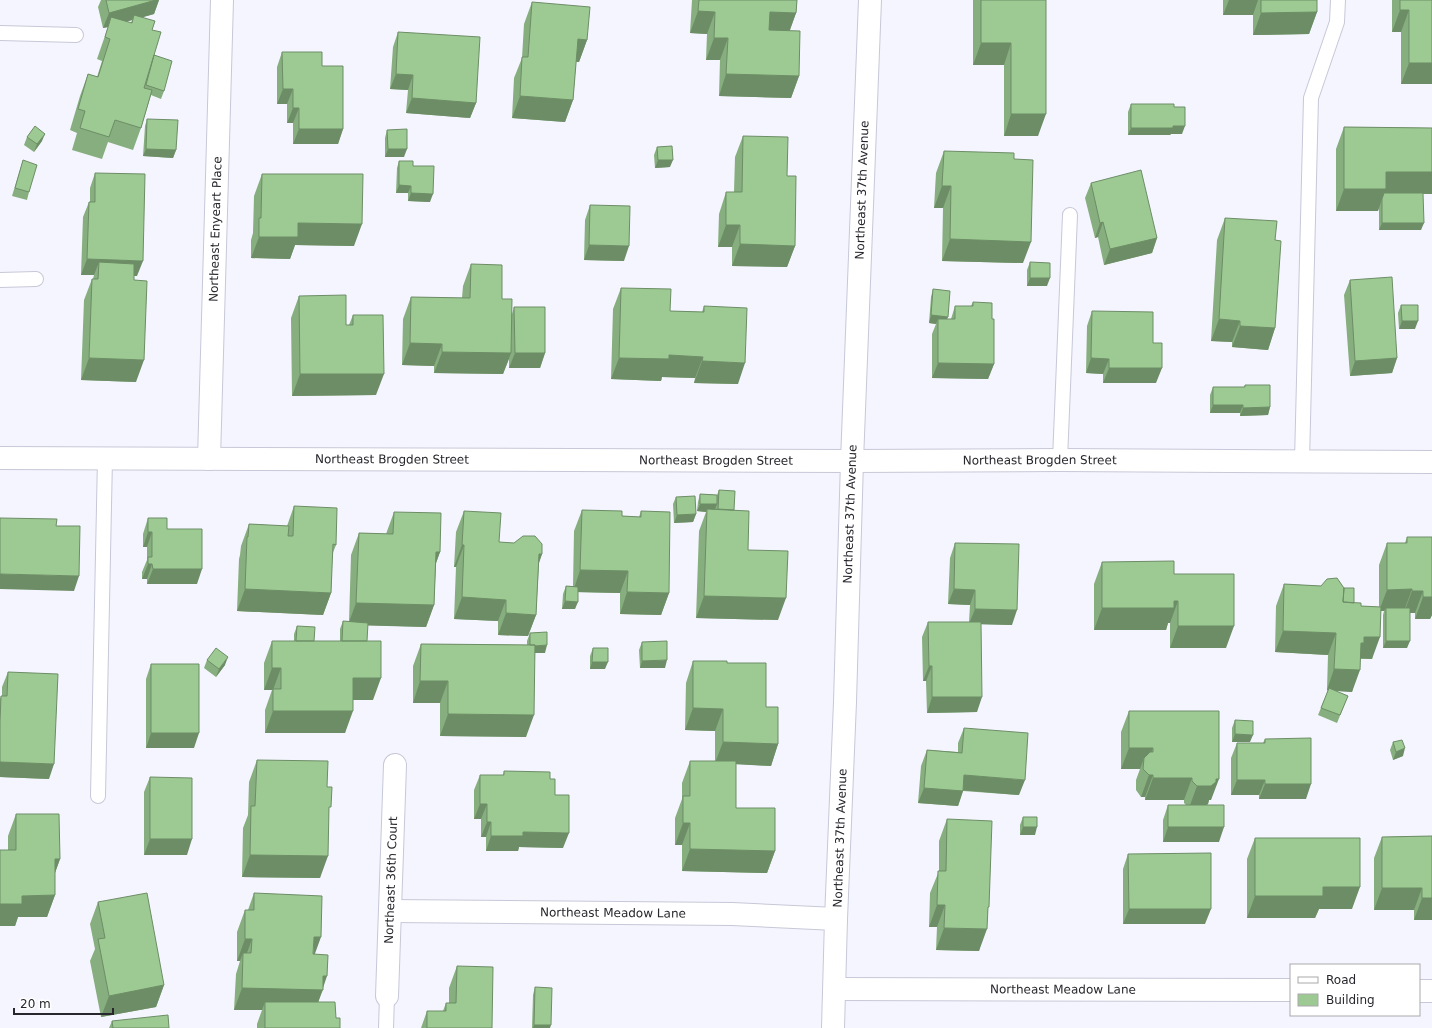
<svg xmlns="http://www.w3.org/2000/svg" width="1432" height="1028" viewBox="0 0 1432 1028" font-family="'DejaVu Sans',sans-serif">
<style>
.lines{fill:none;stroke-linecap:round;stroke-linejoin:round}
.lane-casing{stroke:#c7c8d8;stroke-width:16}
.street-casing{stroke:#c7c8d8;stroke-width:24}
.secondary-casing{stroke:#c7c8d8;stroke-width:24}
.lane{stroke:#fff;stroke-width:14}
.street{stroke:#fff;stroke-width:22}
.secondary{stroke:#fff;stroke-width:22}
.wall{fill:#86ae7e;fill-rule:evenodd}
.shaded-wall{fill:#6d8d66}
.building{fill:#9cca92;stroke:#6d8d66}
.labels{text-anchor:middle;stroke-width:3.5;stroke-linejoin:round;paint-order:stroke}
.street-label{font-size:12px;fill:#27272d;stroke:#fff}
</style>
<rect width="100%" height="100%" fill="#f5f5ff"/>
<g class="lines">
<defs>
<path id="lane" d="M0,33L76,35
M0,280L36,279
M1060,460L1070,215
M1302,461L1311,98L1337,22L1338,0
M98,796L105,458
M386,1028L387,996"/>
<g id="street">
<path id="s1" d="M870,0L852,461L1060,460L1432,462"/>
<path id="s2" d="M209,459L222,0"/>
<path id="s3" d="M390,911L732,914L836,919"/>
<path id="s4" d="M835,989L1291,990"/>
<path d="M1419,991H1432"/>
<path id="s5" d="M387,996L395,765"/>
</g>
<g id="secondary">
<path id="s6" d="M0,458L852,461L845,702L836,919L833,1028"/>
</g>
</defs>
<use href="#lane" class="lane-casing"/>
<use href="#street" class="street-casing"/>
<use href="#secondary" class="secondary-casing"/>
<use href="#lane" class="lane"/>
<use href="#street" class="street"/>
<use href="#secondary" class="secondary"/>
</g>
<path class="wall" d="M101,0H159L154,14L143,17L152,30L154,55L164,91L161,99L151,95L141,128L133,150L108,142L102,159L72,150L77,133L70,130L80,96L88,74L97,77L102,61L97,59L108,27L103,28L98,7ZM132,20L131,23L126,22Z
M692,0H797L796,13L790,30L799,76L791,98L719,96L720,60H706L707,34L690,33Z
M973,0H1046L1038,136H1004V65H973Z
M1223,0H1317V12L1309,34L1253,35V15H1223Z
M1392,0H1432V84H1401V32H1392Z
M532,2L587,40L579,62H576L573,100L565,122L512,118L514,78L522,58L524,24Z
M398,32L476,103L470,118L406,113L408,90L390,89L393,47Z
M282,52L322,66L343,129L338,144H293V123H287V104H277V67Z
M1131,104L1174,107L1182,134H1171L1170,135H1128V112Z
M147,119L176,150L173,158L143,156L145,126Z
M1344,127L1432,128V194H1423L1421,230H1379V207L1378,211H1336V149Z
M387,130L404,157H385V138Z
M743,136L787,176L795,246L787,267L732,266V247H718L719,214L726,192H734L735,157Z
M27,137L42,141L34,152L24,145Z
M657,147L670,167L655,168L654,155Z
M944,151L1014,159L1023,263L942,261L943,208H934L936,173Z
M23,160L29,192L27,200L12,196Z
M399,161L413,166L430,202L408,201V193H396L397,168Z
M95,173L137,276H134L136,382L81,380L84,300L92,279H93L94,275H81L83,217L89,202H90V188Z
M262,174L354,246L295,245L290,259L251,258V240L253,233L254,196Z
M1091,183L1157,238L1152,253L1104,265L1098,237L1095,238L1085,198Z
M590,205L624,261L584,260L585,220Z
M1225,218L1275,240V328L1268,350L1232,347V342L1211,341L1217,240Z
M1030,262L1047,286H1027V270Z
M471,264L502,299L512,314L514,307L545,353L540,368H509V359L503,374L434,373V366L402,365L403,319L411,297L462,298L463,286Z
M1350,280L1397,358L1392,373L1350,376L1344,295Z
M621,288L670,311L702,312L704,306L738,384L694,383L695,378L662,377L661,381L611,379L613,309Z
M933,289L947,319H951L955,306H971L973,302L992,319L994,364L988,379L932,378V334L936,324L929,323L931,297Z
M299,296L346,325H349L353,315L376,395L292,396L291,318Z
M1401,305L1415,329H1399L1398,313Z
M1092,311L1153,343L1156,383H1103V374L1086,373L1087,326Z
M1245,385L1270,407L1268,415L1240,416V413H1210V395L1213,387H1244Z
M719,490L734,510L748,550L778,620L696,618L699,531L706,512L697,511L698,502L700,494L717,495Z
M676,497L696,514L693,522L674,523L673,504Z
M294,506L336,545L332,555L331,593L323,615L237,611L239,559L240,555L241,546L249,524L287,526Z
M582,510L622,516L639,517L641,511L669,593L661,615L620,614V593L578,592L575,609H562L563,594L566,586H573L574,531Z
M464,511L499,542L542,554L539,563L536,615L528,636L498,635V621L454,619L456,567H454L456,532Z
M394,512L440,552L436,563L434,605L426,627L367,625V641L373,700H353L345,733H265V710L272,690H264V663L272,641H294V634L297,626L314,641H340V629L343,621L349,622L351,555L359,533L386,534Z
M148,518L167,529L197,584H147V579H142V572L147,560V547H143V534Z
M1407,537H1432V615L1430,619H1415V613H1410L1407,648H1383V615L1384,611H1381L1372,659H1360L1352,692L1335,691L1348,696L1337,723L1318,715L1328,691L1327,690L1328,655L1275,652L1276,606L1284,584L1321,586L1354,603L1361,606L1379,607V565L1387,543H1405Z
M955,543L1012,625L981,624L977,712L927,713L926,681H923L922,637L928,622H969L970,605L948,604L950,558Z
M1102,562L1174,574L1226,648H1170V623H1168L1166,630H1094V584Z
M530,633L545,653H535L526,737L440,736V703H413V666L421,644L527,645V641Z
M642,642L665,668H640L639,650Z
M593,648L605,669H590V656Z
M207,660L225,665L216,677L204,668Z
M693,661L727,663L766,707L778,744L771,766L736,764V808L775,851L767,873L682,871V845H675V818L682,799V783L690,761H715V731L685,730L686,683Z
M151,664L194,748H146V679Z
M8,672L49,779L0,777V699L1,696H2V687Z
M1129,711H1219L1211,800H1209L1208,804L1206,805L1219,842H1163V820L1168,805H1186L1184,803V800H1145V797H1141L1136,790V780L1140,769H1121V732Z
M1235,720L1250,742H1232V728Z
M964,728L1019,795L963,791L958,806L918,803L921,766L927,750L958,752V743Z
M1265,739L1306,799H1259V795H1231V758L1237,743H1263Z
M1393,742L1403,756L1393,760L1390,750Z
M257,760L327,787L329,813L320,878L242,877L243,828L248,815L249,782Z
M504,771L550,779L555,795L563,848L519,847L518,851H486V837H481V819H474V790L480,775H503Z
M150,777L187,855H144V792Z
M16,814L60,859L55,873V895L47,917H18L15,926H0V850H8V836Z
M1023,817L1035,835H1020V825Z
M947,819L988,911L979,951L936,950L937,927H929L930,893L939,871V841Z
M1432,836V920H1414V910H1374V858L1382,837Z
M1255,838L1352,909H1319L1315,918H1247V859Z
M1128,854L1205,924H1123V869Z
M254,893L314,954L323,988V990L318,1002L336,1018L340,1028H257V1024L262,1010H234L236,974L240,961H237V932L245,910H248Z
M98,902L164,985L156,1007L101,1017L90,961L95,949L90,924Z
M457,966L492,1028H421L427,1011H443L446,1003H449V988Z
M535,987L550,1028H532L533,995Z
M112,1021L169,1028H109Z"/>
<path class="shaded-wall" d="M156,0H159L154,14L133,20L134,15L132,20L108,27L111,17L108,27L103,28L109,13Z
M1229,0H1258L1253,15H1223Z
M1400,10H1409L1401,32H1392Z
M698,11L715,12L707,34L690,33Z
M770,12L796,13L788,35L762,34Z
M1317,12L1309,34L1253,35L1261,13Z
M714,38H728L720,60H706Z
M578,39L587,40L579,62L570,61Z
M981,43H1011L1004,65H973Z
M1409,63H1432V84H1401Z
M396,74L413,75L408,90L390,89Z
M726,74L799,76L791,98L719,96Z
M283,89H293L287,104H277Z
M520,96L573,100L565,122L512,118Z
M412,98L476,103L470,118L406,113Z
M293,108H299L293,123H287Z
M1011,114H1046L1038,136H1004Z
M1173,126H1185L1182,134H1171L1170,135H1128L1131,128Z
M299,129H343L338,144H293Z
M45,134L42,141L34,152L37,144Z
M146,149L176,150L173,158L143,156Z
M388,149H407L404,157H385Z
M658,160H673L670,167L655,168Z
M1386,172H1432V194L1384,193L1378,211H1336L1344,189Z
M399,185L411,186L408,193H396Z
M942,186H951L943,208H934Z
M411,193L433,194L430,202L408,201Z
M1103,222L1098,237L1095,238L1100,223Z
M298,223L362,224L354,246L295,245L290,259L251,258L259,237Z
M1382,223H1424L1421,230H1379Z
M726,225H740L732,247H718Z
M1157,238L1152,253L1104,265L1110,249Z
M950,239L1031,242L1023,263L942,261Z
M740,244L795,246L787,267L732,266Z
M589,245L629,246L624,261L584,260Z
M87,259L143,261L137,276L98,275L99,262L94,275H81Z
M1030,278H1050L1047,286H1027Z
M931,315L948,317L945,324L938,319L936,324L929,323Z
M1219,319L1240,321L1232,342L1211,341Z
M1402,321H1418L1415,329H1399Z
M1240,326L1275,328L1268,350L1232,347Z
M410,343L442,344L434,366L402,365Z
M442,352L511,353L503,374L434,373Z
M515,353H545L540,368H509Z
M669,355L703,357L695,378L662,377L661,381L611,379L619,358Z
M89,358L144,360L136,382L81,380Z
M1091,358L1109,359L1103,374L1086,373Z
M1397,358L1392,373L1350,376L1355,361Z
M702,361L745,363L738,384L694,383Z
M938,363L994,364L988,379L932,378Z
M1109,368H1162L1156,383H1103Z
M300,374H384L376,395L292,396Z
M1213,405H1243L1240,413H1210Z
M1270,407L1268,415L1240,416L1243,408Z
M700,504H717L714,512L707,509L706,512L697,511Z
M696,514L693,522L674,523L677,515Z
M148,532H152L147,547H143Z
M462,545H464L456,567H454Z
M436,552H440L432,574Z
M539,554H542L534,576Z
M148,564H152L147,579H142Z
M153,569H202L197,584H147Z
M580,570L628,571L620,593L573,592Z
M0,574L79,576L74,591L0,589Z
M245,589L331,593L323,615L237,611Z
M954,589L975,590L970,605L948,604Z
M1412,589L1404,611L1386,608L1384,611H1379L1387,590Z
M1412,591H1423L1415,613H1404Z
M627,592L669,593L661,615L620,614Z
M704,596L786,598L778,620L696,618Z
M462,597L506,600L498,621L454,619Z
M1423,597H1432V615L1430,619H1415Z
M565,601L578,602L575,609H562Z
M1174,601H1178L1170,623H1168L1166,630H1094L1102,608Z
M356,603L434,605L426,627L348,625Z
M975,609L1017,610L1012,625L969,624Z
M506,613L536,615L528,636L498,635Z
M1178,626H1234L1226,648H1170Z
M1283,631L1336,633L1328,655L1275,652Z
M1364,637H1380L1372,659L1358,658L1361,643Z
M1386,641H1410L1407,648H1383Z
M547,645L545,653H527L530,646Z
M228,657L225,665L216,677L219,669Z
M667,660L665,668H640L642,661Z
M592,662H608L605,669H590Z
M929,666H932L926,681H923Z
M272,668H281L273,690V689L272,690H264Z
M1334,669L1360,670L1352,692L1327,690Z
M353,678H381L373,700H345Z
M420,681H448L440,703H413Z
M932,697H982L977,712L927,713Z
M693,708L723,709L715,731L685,730Z
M273,711H353L345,733H265Z
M448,714L534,715L526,737L440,736Z
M151,733H199L194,748H146Z
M1235,734L1253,735L1250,742H1232Z
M723,742L778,744L771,766L715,763Z
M1129,748H1153L1145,769L1144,758L1140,769H1121Z
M1405,748L1403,756L1393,760L1396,752Z
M0,762L54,764L49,779L0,777Z
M964,775L1025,780L1019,795L959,790Z
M1149,775H1153L1145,797H1141Z
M1153,778H1192L1184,800H1145Z
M1216,779H1219L1211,800H1209L1208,804L1203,808H1189L1197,786Z
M1237,780H1265L1259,795H1231Z
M1265,784H1311L1306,799H1259Z
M924,788L963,791L958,806L918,803Z
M480,804H487L481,819H474Z
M487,822H491L486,837H481Z
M683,823H690L682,845H675Z
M1023,827H1037L1035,835H1020Z
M1168,827H1224L1219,842H1163Z
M523,832L569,833L563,848L519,847L518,851H486L491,836Z
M150,839H192L187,855H144Z
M690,849L775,851L767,873L682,871Z
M250,855L328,856L320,878L242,877Z
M55,859H60L52,881Z
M1323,887H1360L1352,909H1319L1315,918H1247L1255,896Z
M1382,888H1422L1414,910H1374Z
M55,895L47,917H18L15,926H0V904L22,896Z
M1422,898H1432V920H1414Z
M937,905H945L937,927H929Z
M1129,909H1211L1205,924H1123Z
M944,928L987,929L979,951L936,950Z
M314,937H321L313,959Z
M245,939H252L244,961L243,953L240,961H237Z
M323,976H327L315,1012L265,1002L262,1010H234L242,988Z
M164,985L156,1007L101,1017L109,996Z
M534,1025H551L550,1028H533Z"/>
<path class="building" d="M106,0H156L109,13Z
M699,0H797L796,13L770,12L769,30L800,31L799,76L726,74L728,38H714L715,12L698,11Z
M981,0H1046V114H1011V43H981Z
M1261,0H1317V12L1261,13Z
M1400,0H1432V63H1409V10H1400Z
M532,2L590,7L587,40L578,39L573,100L520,96L522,57H528Z
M134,15L155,21L152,30L161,32L144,88L152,90L141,128L115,120L109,137L80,128L85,111L78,109L88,74L98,77L110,39L105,37L111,17L132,23Z
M398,32L480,37L476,103L412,98L413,75L396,74Z
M282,52H322V66H343V129H299V108H293V89H283Z
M154,55L172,61L164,91L146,85Z
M1131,104H1174V107H1185V126H1173V128H1131Z
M147,119L178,120L176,150L146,149Z
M35,126L45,134L37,144L27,137Z
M1344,127L1432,128V172H1386V189H1344Z
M407,129V149H388L387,130Z
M743,136L788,137L787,176H796L795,246L740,244V225H726V192H742Z
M672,146L673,160H658L657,147Z
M944,151L1014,153V159L1033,160L1031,242L950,239L951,186H942Z
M23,160L37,165L29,192L15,188Z
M399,161H413V166H434L433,194L411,193V186L399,185Z
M1141,170L1157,238L1110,249L1103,222L1100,223L1091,183Z
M95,173L145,174L143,261L87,259L89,202H95Z
M262,174H363L362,224L298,223V237H259V218H261Z
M1384,193H1423L1424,223H1382V199Z
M590,205L630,206L629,246L589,245Z
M1225,218L1277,221L1275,240L1281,241L1275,328L1240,326V321L1219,319Z
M99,262L134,264V280L147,281L144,360L89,358L92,279H98Z
M1030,262L1050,263V278H1030Z
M471,264L502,265V299H512L511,353L442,352V344L410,343L411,297L470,298Z
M1392,277L1397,358L1355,361L1350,280Z
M621,288L671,289L670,311L704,312V306L747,308L745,363L702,361L703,357L669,355V359L619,358Z
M933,289L950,291L948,317L931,315Z
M346,295V325H353V315H383L384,374H300L299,296Z
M973,302L992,303V319H994V364L938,363V319H955V306H973Z
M1401,305H1418V321H1402Z
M514,307H545V353H515Z
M1092,311L1153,312V343H1162V368H1109V359L1091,358Z
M1245,385H1270V407L1243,408V405H1213V387H1245Z
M719,490L735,491L734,510L718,509Z
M700,494L717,495V504H700Z
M695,496L696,514L677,515L676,497Z
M294,506L337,508L336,545L333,544L331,593L245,589L247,537H248L249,524L289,526L288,536H293Z
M707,509L749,511L748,550L788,551L786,598L704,596Z
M582,510L622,511V516L641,517V511L670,512L669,593L627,592L628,571L580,570Z
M464,511L501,513L499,542L514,543L523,536H535L542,544V554H539L536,615L506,613V600L462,597L464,545H462Z
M394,512L441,513L440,552H436L434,605L356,603L359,533L393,534Z
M0,518L57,519L56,526H80L79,576L0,574Z
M148,518H167V529H202V569H153L152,564H148V557H152V532H148Z
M1407,537H1432V597H1423V591H1412V589L1387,590V543H1407Z
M955,543L1019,544L1017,610L975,609V590L954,589Z
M1174,561V574H1234V626H1178V601H1174V608H1102V562Z
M1337,578L1344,588L1343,602L1361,603V606L1381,607L1380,637H1364V643H1361L1360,670L1334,669L1336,633L1283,631L1284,584L1321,586L1327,579Z
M566,586L578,587V602L565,601Z
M1344,588H1354V603L1343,602Z
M1386,608H1410V641H1386Z
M343,621L368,623L367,641H342Z
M928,622H981L982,697H932V666H929Z
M297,626L315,627L314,641H296Z
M547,632V645L535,646V645H530V633Z
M272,641H381V678H353V711H273V689H281V668H272Z
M667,641V660L642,661V642Z
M421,644L535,645L534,715L448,714V681H420Z
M216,648L228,657L219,669L207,660Z
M593,648H608V662H592Z
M693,661H727V663H766V707H778V744L723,742V709L693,708Z
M151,664H199V733H151Z
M8,672L58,674L54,764L0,762V721L1,696H7Z
M1329,688L1348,696L1340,715L1321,708Z
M1129,711H1219V779H1216V782L1211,786H1197L1192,781V778H1153V775H1149L1143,769L1144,758L1150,752H1153V748H1129Z
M1235,720L1253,721V735L1235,734Z
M964,728L1028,733L1025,780L964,775L963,791L924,788L927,750L962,753Z
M1311,738V784H1265V780H1237V743H1265V739Z
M1402,740L1405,748L1396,752L1393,742Z
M257,760L328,761L327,787H332L331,807H329L328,856L250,855L251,806H255Z
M690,761H736V808H775V851L690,849V823H683V796H690Z
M504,771L550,772V779H555V795H569V833L523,832V836H491V822H487V804H480V775H504Z
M150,777L192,778V839H150Z
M1168,805H1224V827H1168Z
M16,814H59L60,859H55V895L22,896V904H0V850H16Z
M1023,817H1037V827H1023Z
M947,819L992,821L989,907H988L987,929L944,928L945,905H937L938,871H946Z
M1432,836V898H1422V888H1382V837Z
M1255,838H1360V887H1323V896H1255Z
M1211,853V909H1129L1128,854Z
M147,893L164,985L109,996L98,939L105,938L98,902Z
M254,893L322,896L321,937H314L313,954L328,955L327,976H323V990L242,988L243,953H251L252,939H245V910H254Z
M457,966L493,967L492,1028H427V1011H446V1003H456Z
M535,987L552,988L551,1025H534Z
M265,1002H335L336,1018H340V1028H265Z
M168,1015L169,1028H113L112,1021Z"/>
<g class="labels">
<g class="street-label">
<text transform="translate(862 190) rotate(-88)" y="4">Northeast 37th Avenue</text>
<text dy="4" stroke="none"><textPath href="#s2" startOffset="230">Northeast Enyeart Place</textPath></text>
<text dy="4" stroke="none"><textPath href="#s6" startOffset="392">Northeast Brogden Street</textPath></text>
<text dy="4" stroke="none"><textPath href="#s1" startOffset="649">Northeast Brogden Street</textPath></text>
<text dy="4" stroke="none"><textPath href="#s6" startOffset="716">Northeast Brogden Street</textPath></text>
<text transform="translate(850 514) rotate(-88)" y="4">Northeast 37th Avenue</text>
<text transform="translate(840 838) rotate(-88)" y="4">Northeast 37th Avenue</text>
<text dy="4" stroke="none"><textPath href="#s5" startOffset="116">Northeast 36th Court</textPath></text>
<text dy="4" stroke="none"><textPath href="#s3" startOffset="223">Northeast Meadow Lane</textPath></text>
<text dy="4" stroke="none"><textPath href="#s4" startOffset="228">Northeast Meadow Lane</textPath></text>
</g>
</g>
<rect x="1290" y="964" width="130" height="52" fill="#ffffff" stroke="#a9a9ab"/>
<rect x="1298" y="977" width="20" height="6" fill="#ffffff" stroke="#a9a9ab"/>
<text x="1326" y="984" font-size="12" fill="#27272d">Road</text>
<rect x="1298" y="994" width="20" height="12" fill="#9cca92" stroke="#a9a9ab"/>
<text x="1326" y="1004" font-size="12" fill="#27272d">Building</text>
<path d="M14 1008v6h99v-6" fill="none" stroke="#27272d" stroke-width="2"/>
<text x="20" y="1008" font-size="12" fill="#27272d" stroke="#ffffff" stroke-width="3" paint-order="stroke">20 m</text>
</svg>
